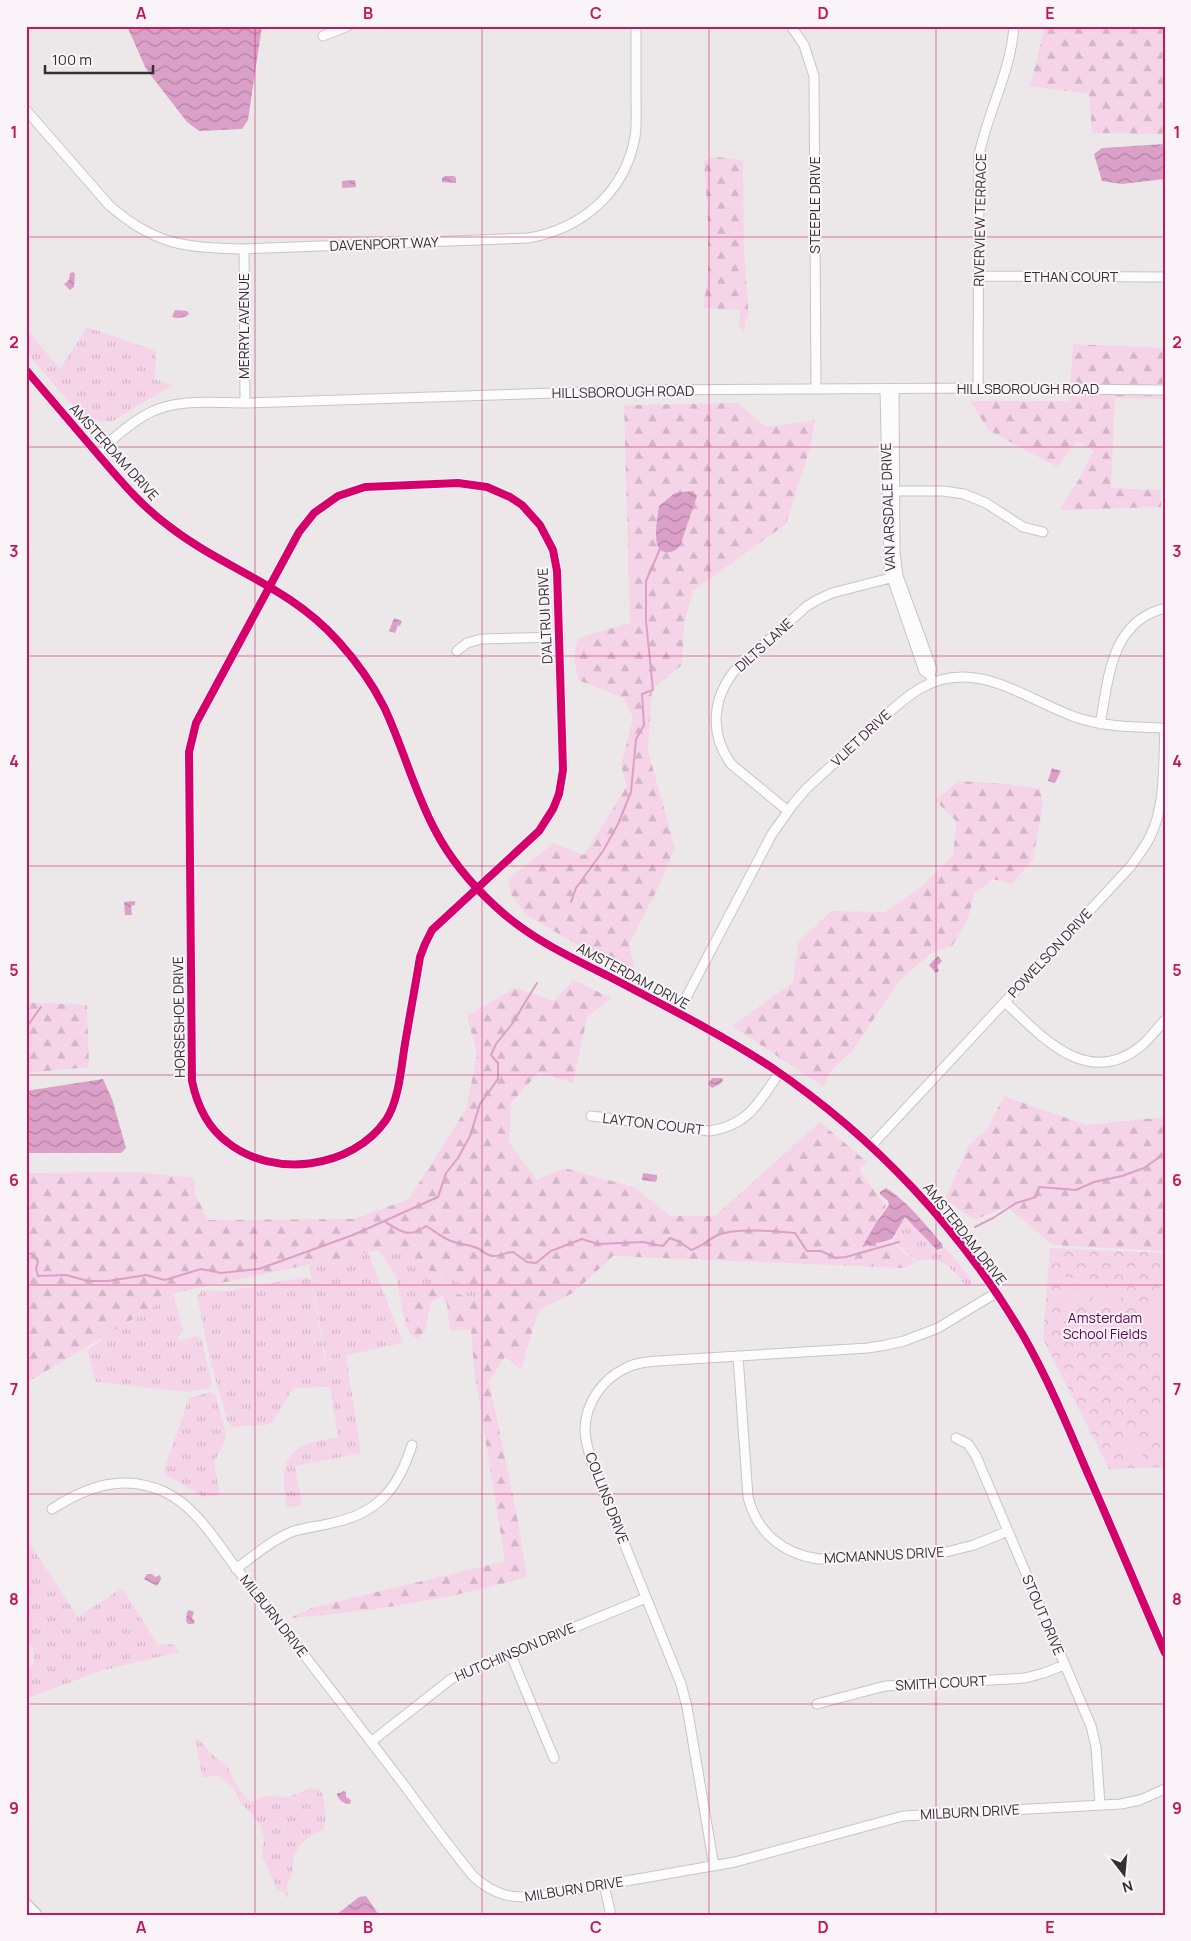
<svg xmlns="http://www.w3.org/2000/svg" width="1191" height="1941" viewBox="0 0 1191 1941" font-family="Manrope,sans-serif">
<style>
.grass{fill:url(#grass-tufts)}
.forest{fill:url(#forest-firs)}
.park{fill:url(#park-crowns)}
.pitch{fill:#f5d4e8}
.water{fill:url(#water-waves)}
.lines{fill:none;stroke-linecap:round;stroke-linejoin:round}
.stream{stroke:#dba0c7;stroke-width:2}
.minor-casing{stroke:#c7c4c6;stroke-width:11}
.major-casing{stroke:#c7c4c6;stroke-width:14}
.minor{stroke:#fcfcfc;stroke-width:9}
.major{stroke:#fcfcfc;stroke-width:11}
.cycleway-casing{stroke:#faf4f8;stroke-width:11}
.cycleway{stroke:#d6006c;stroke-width:8}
.grid{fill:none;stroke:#c2185b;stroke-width:1;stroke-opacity:0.55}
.labels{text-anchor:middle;stroke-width:4;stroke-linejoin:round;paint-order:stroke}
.street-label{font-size:14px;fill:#333032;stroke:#faf4f8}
.park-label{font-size:14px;fill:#680051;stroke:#faf4f8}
.neatline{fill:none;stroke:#c2185b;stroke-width:2}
.grid-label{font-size:16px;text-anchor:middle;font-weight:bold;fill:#c2185b}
</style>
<defs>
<pattern id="grass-tufts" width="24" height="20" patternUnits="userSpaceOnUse" patternTransform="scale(1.25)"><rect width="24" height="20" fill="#f5d4e8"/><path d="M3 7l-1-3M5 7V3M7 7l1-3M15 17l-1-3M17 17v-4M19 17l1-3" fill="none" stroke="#d2b6c7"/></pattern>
<pattern id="forest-firs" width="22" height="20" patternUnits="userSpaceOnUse" patternTransform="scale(1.25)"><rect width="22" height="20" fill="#f5d4e8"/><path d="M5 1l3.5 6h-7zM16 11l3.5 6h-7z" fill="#d2b6c7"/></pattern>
<pattern id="park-crowns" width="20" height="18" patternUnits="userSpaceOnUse" patternTransform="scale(1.25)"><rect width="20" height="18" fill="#f5d4e8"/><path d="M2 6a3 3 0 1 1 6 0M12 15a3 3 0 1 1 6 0" fill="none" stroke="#d2b6c7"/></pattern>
<pattern id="water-waves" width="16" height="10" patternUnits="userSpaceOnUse" patternTransform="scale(1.25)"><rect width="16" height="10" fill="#dba0c7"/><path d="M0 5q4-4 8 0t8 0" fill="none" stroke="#b283a2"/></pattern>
</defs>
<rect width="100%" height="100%" fill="#ece8ea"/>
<path class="grass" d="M87,327L156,351L155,379L172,385L113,421H89L69,402L26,352V328L60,369Z
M904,1216L938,1252L945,1247L965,1271L973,1284L967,1287C949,1267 946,1256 916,1261L893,1241Z
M398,1246L415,1265L481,1291L477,1300L426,1284L411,1302L405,1324L396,1275L378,1250Z
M368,1252L403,1343L326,1360L309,1265Z
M305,1277L311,1279L325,1361L346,1356L361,1453L295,1466L302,1505L287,1508C283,1485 278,1457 304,1445C314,1440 327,1440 338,1437L330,1387L293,1388L273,1422L266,1425L232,1427L228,1423L211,1363L197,1297L202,1290L228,1291Z
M174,1296L183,1330L178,1338L179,1341L196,1336L202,1340L212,1384L209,1388L186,1392L96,1382L87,1350L102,1340L99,1334L142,1309Z
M210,1392L215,1394L226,1432L224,1444L214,1462L220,1495L204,1497L165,1474L164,1470L189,1398Z
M28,1541L78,1617L122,1588L158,1645L173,1644L179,1652L100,1671L26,1699V1677L34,1662L32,1644L26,1640V1542Z
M197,1738L214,1756L227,1766L237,1786L250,1802L266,1796L276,1795L286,1798L310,1788L320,1790C326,1801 327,1818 323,1830L311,1836L299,1846L294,1856L292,1875L287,1885L288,1899L282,1891H278L262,1856L264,1840L261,1827L251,1813L241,1804L234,1789L218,1775L203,1778L195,1742Z"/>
<path class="forest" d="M1045,26H1165V134L1092,133L1089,94L1030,86Z
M716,157L743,160L744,251L749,318H746L744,332L739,326L740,310L703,308L708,275V223L704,161Z
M1073,344L1165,348V399L1115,398L1111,488L1161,490V507L1059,510L1080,478L1093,451L1077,441L1057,467L988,430L970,401H1069Z
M738,403L766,427L815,420L811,445L786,524L693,591L684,624L682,665L652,689L648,751L675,847L661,882L629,944L635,971L583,948L525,914L510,893L508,880L553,843L584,855L627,786L621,766L633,718L624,698L578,680L574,656L578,638L630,623L624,405Z
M959,781L1005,784L1040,789L1043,805L1033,859L1012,884L993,879L974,894L968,919L952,946L930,954L900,980L852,1051L828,1074L824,1087L732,1026L793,982L798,943L831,911L885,912L922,886L953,855L957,822L935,800Z
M573,980L612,998L587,1017L573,1083L539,1072L511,1103L509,1143L537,1180L564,1168L634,1187L671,1216H715L820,1122L867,1162L859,1170L886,1206L872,1231L895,1245L915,1262L906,1268L613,1256L573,1293L539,1310L521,1369L505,1357L489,1381L517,1516L527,1577C451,1599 370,1612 290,1618L311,1608L505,1561L474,1369L471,1329L450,1331L447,1304L442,1296L431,1302L425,1331L417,1339L410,1334L405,1324L411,1302L426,1284L477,1300L480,1291L415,1265L398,1246L178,1292L26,1383V1173L136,1172L194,1178L195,1194L208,1220L354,1219L409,1199L466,1109L477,1054L467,1016L515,988L554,1001Z
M26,1002L87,1005L89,1067L26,1073Z
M1004,1096L1086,1125L1165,1117V1251L1053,1245L1007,1207L974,1220L945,1199L969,1145L987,1129Z"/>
<path class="park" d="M1050,1248L1165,1253V1467L1109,1469L1043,1339Z"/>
<path class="pitch" d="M1063,1277L1075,1278L1073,1303L1061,1302Z
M1078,1278L1090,1279L1089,1304L1077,1303Z
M1094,1279L1106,1280L1104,1305L1092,1304Z
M1109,1280L1122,1281L1120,1306H1108Z
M1165,1280V1355C1150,1349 1141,1338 1137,1322Z
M1067,1317H1075L1073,1343L1065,1342Z
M1165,1403V1458L1149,1417Z
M1142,1436L1143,1463L1127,1464L1126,1437Z"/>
<path class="water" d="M127,26H262L248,120L242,129L199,131L187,122L146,69Z
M1165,144V179L1122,184L1102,181L1094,154L1102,148Z
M445,176H454L456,178V183L442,182V178Z
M355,180L356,187L342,188V181Z
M73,272L75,274L74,287L70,290L64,284L69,280L70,273Z
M175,310L187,311L189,314C185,318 177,319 172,317Z
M693,491L697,496L680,546C676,550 672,553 665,552C650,549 658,517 659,506L675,493Z
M394,618L402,621L400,626L398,625L395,633L389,631Z
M1052,768L1061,771L1055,783L1048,781Z
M135,901V905L131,906L132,915H125L124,902Z
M938,956L942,961L937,966L939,971L936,973L929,965Z
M712,1078H722L723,1081L720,1084L712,1088L708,1084Z
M103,1079L112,1099L126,1148L121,1153H26V1091Z
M643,1173L657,1175V1180L655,1182L642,1180Z
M886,1188C908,1202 925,1224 942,1244L943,1248L937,1250L905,1217L892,1239L862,1247L876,1223L889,1205L888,1201L880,1194V1192Z
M147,1574H152L155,1577L160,1575L161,1579L157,1586L144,1579Z
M189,1610L194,1612L192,1618L195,1622L193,1624H188L186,1621L187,1612Z
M343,1791L346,1792V1797L351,1800L350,1804C343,1804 337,1799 337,1793H341Z
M366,1896L379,1915H336L359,1897Z"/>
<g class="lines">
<path class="stream" d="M571,902L576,888L603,851L618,824L631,792L636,739L644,725L642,694L653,690L646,621V581L660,549
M26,1028L41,1007
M384,1221C400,1231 409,1239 426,1226C435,1231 443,1239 454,1242C461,1244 469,1245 477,1248C484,1251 486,1256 494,1256C501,1256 507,1252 513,1252L527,1262L536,1263L551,1251L582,1239L598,1244L643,1242L663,1246L670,1238L680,1242L691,1250C701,1247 709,1239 718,1235C736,1228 775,1231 795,1233L807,1251H821L836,1258L846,1257L899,1242
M975,1227L993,1218L1016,1203L1036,1197L1039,1187L1076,1190L1094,1182L1122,1176L1144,1168L1165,1153
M26,1253L32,1254L38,1261L36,1269L38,1276L66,1275L88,1281H108L146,1275L165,1280L201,1269L221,1273L259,1269L353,1235L438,1197L446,1173L458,1158L470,1136L480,1104L498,1079V1063L491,1055L496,1044L512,1024L537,983"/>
<defs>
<path id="minor" d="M791,26L804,45L814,76L816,389
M323,36L348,26
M26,110L109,205C154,245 186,248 244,249L528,238C582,229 625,192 635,137C637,124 636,109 636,95C636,72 636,49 636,26
M244,249L245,403
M978,276L1165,277
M26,370C49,397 72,424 95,451C119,479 141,506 170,527C226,570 289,586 338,641C356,661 372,683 384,707C403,747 414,791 435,830C450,859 471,884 495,906C528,937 568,956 608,976C663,1005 719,1033 771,1067C874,1137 961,1229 1024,1337C1049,1381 1068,1427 1088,1474C1114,1533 1139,1593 1165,1653
M978,388L979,155C988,111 1011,71 1014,26
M885,389L889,569L924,671L930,675
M894,389L895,553L898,576L932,669L930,675L933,682
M97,453C113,439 130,423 149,413C178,398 214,403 245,403L648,390L978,388L1165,390
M458,483L487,487L510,497L522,505L540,525L553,550L557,571L563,770L559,794L553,809L539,831L432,930L425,944L420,957C415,988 409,1019 404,1050C401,1071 398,1102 386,1120C352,1169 273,1179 227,1142C207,1127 197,1105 192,1081L189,752L196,723L299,532L314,513L338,496L365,487Z
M889,491H943L964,494L986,503L1023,527L1043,532
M457,651L467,643L481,639L560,637
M1100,724C1109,678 1110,622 1165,608
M788,811L731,764C709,733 712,698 736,669L807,606L817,600L832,593L898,576
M1005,1002C1043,1038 1088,1089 1141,1046C1150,1039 1157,1028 1165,1020
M678,1013L772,834L794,803L807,788C829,768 852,747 874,726C889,713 903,698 921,688C975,657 1025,699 1075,717C1104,727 1134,727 1165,728
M591,1116L709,1131C747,1126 759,1103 779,1073
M871,1146L1131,866C1137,857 1145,847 1150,837C1166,805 1163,763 1165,728
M738,1356L748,1497C757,1533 783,1554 819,1559L946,1552L974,1545L1008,1531
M956,1438L968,1444L976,1456L1091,1726L1096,1747L1100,1805
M52,1509C88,1486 124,1473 165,1492C200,1509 220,1549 244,1578C297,1645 349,1713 401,1781C425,1813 448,1846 474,1877C496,1896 512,1899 540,1896L735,1862L903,1816L1121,1804L1140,1800L1165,1789
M236,1569C255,1555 273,1539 294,1531C308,1527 322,1526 336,1522C380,1512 399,1486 412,1445
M510,1653L554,1758
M817,1704L885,1686L1025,1678L1044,1673L1064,1665
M371,1742L451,1679L463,1673L646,1598
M714,1866L687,1707L681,1684L591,1461C589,1451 585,1440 585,1430C585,1404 602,1379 626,1368C635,1363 646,1362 657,1361L868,1348L886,1345L904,1341L938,1328L996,1293
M604,1885L611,1915"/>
<path id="major" d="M26,1905L36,1915"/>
</defs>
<use href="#minor" class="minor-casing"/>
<use href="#major" class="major-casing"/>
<use href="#minor" class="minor"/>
<use href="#major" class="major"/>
<defs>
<path id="cycleway" d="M26,370C49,397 72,424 95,451C119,479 141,506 170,527C226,570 289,586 338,641C356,661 372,683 384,707C403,747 414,791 435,830C450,859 471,884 495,906C528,937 568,956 608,976C663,1005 719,1033 771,1067C874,1137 961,1229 1024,1337C1049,1381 1068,1427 1088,1474C1114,1533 1139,1593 1165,1653
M458,483L487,487L510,497L522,505L540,525L553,550L557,571L563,770L559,794L553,809L539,831L432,930L425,944L420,957C415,988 409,1019 404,1050C401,1071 398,1102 386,1120C352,1169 273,1179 227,1142C207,1127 197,1105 192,1081L189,752L196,723L299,532L314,513L338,496L365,487Z"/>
</defs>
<use href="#cycleway" class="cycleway-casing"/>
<use href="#cycleway" class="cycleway"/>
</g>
<path class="grid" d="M255,26V1915M482,26V1915M709,26V1915M936,26V1915M26,237H1165M26,447H1165M26,656H1165M26,866H1165M26,1075H1165M26,1285H1165M26,1494H1165M26,1704H1165"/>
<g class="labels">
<g class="street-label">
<text transform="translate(815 205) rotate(-90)" y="5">STEEPLE DRIVE</text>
<text transform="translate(980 220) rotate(-89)" y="5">RIVERVIEW TERRACE</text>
<text transform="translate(384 244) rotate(-2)" y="5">DAVENPORT WAY</text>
<text x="1071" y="282">ETHAN COURT</text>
<text transform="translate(244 326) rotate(-90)" y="5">MERRYL AVENUE</text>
<text x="1028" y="394">HILLSBOROUGH ROAD</text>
<text transform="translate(623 392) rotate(-1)" y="5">HILLSBOROUGH ROAD</text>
<text transform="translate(114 452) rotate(48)" y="5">AMSTERDAM DRIVE</text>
<text transform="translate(888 507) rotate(-92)" y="5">VAN ARSDALE DRIVE</text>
<text transform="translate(545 616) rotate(-93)" y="5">D'ALTRUI DRIVE</text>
<text transform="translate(764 645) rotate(-42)" y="5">DILTS LANE</text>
<text transform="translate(861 738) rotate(-43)" y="5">VLIET DRIVE</text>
<text transform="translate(1050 953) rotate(-47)" y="5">POWELSON DRIVE</text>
<text transform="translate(633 976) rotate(28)" y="5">AMSTERDAM DRIVE</text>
<text transform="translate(179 1017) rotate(-91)" y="5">HORSESHOE DRIVE</text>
<text transform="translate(653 1124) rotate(7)" y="5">LAYTON COURT</text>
<text transform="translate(965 1234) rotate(52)" y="5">AMSTERDAM DRIVE</text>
<text transform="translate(607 1498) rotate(69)" y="5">COLLINS DRIVE</text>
<text transform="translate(884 1555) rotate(-3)" y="5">MCMANNUS DRIVE</text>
<text transform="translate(1043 1615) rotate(67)" y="5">STOUT DRIVE</text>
<text transform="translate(274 1616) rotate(52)" y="5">MILBURN DRIVE</text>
<text transform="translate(515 1652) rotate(-23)" y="5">HUTCHINSON DRIVE</text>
<text transform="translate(941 1683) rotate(-3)" y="5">SMITH COURT</text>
<text transform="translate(970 1812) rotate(-3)" y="5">MILBURN DRIVE</text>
<text transform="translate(574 1889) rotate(-9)" y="5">MILBURN DRIVE</text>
</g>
<g class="park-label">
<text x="1105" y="1323">Amsterdam<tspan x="1105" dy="16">School Fields</tspan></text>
</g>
</g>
<rect width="1191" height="1941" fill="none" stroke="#faf4f8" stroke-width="55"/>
<g transform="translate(1124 1874) rotate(164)" stroke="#faf4f8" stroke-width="4" paint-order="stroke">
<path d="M0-4L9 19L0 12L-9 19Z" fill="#333032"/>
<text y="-8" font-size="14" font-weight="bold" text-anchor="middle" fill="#333032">N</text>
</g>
<path d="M45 65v8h108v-8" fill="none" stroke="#333032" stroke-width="2.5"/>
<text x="52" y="65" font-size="15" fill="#333032" stroke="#faf4f8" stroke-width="4" paint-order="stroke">100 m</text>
<rect x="28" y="28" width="1136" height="1886" class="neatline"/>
<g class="grid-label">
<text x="141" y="19">A</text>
<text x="368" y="19">B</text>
<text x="596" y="19">C</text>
<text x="823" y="19">D</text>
<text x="1050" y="19">E</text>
<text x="14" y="138">1</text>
<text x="1177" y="138">1</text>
<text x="14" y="348">2</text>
<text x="1177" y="348">2</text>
<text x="14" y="557">3</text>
<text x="1177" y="557">3</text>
<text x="14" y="767">4</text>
<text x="1177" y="767">4</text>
<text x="14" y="976">5</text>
<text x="1177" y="976">5</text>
<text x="14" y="1186">6</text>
<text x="1177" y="1186">6</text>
<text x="14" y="1395">7</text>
<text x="1177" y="1395">7</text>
<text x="14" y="1605">8</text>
<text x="1177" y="1605">8</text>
<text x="14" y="1814">9</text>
<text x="1177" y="1814">9</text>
<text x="141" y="1933">A</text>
<text x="368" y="1933">B</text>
<text x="596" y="1933">C</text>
<text x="823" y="1933">D</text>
<text x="1050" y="1933">E</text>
</g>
</svg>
